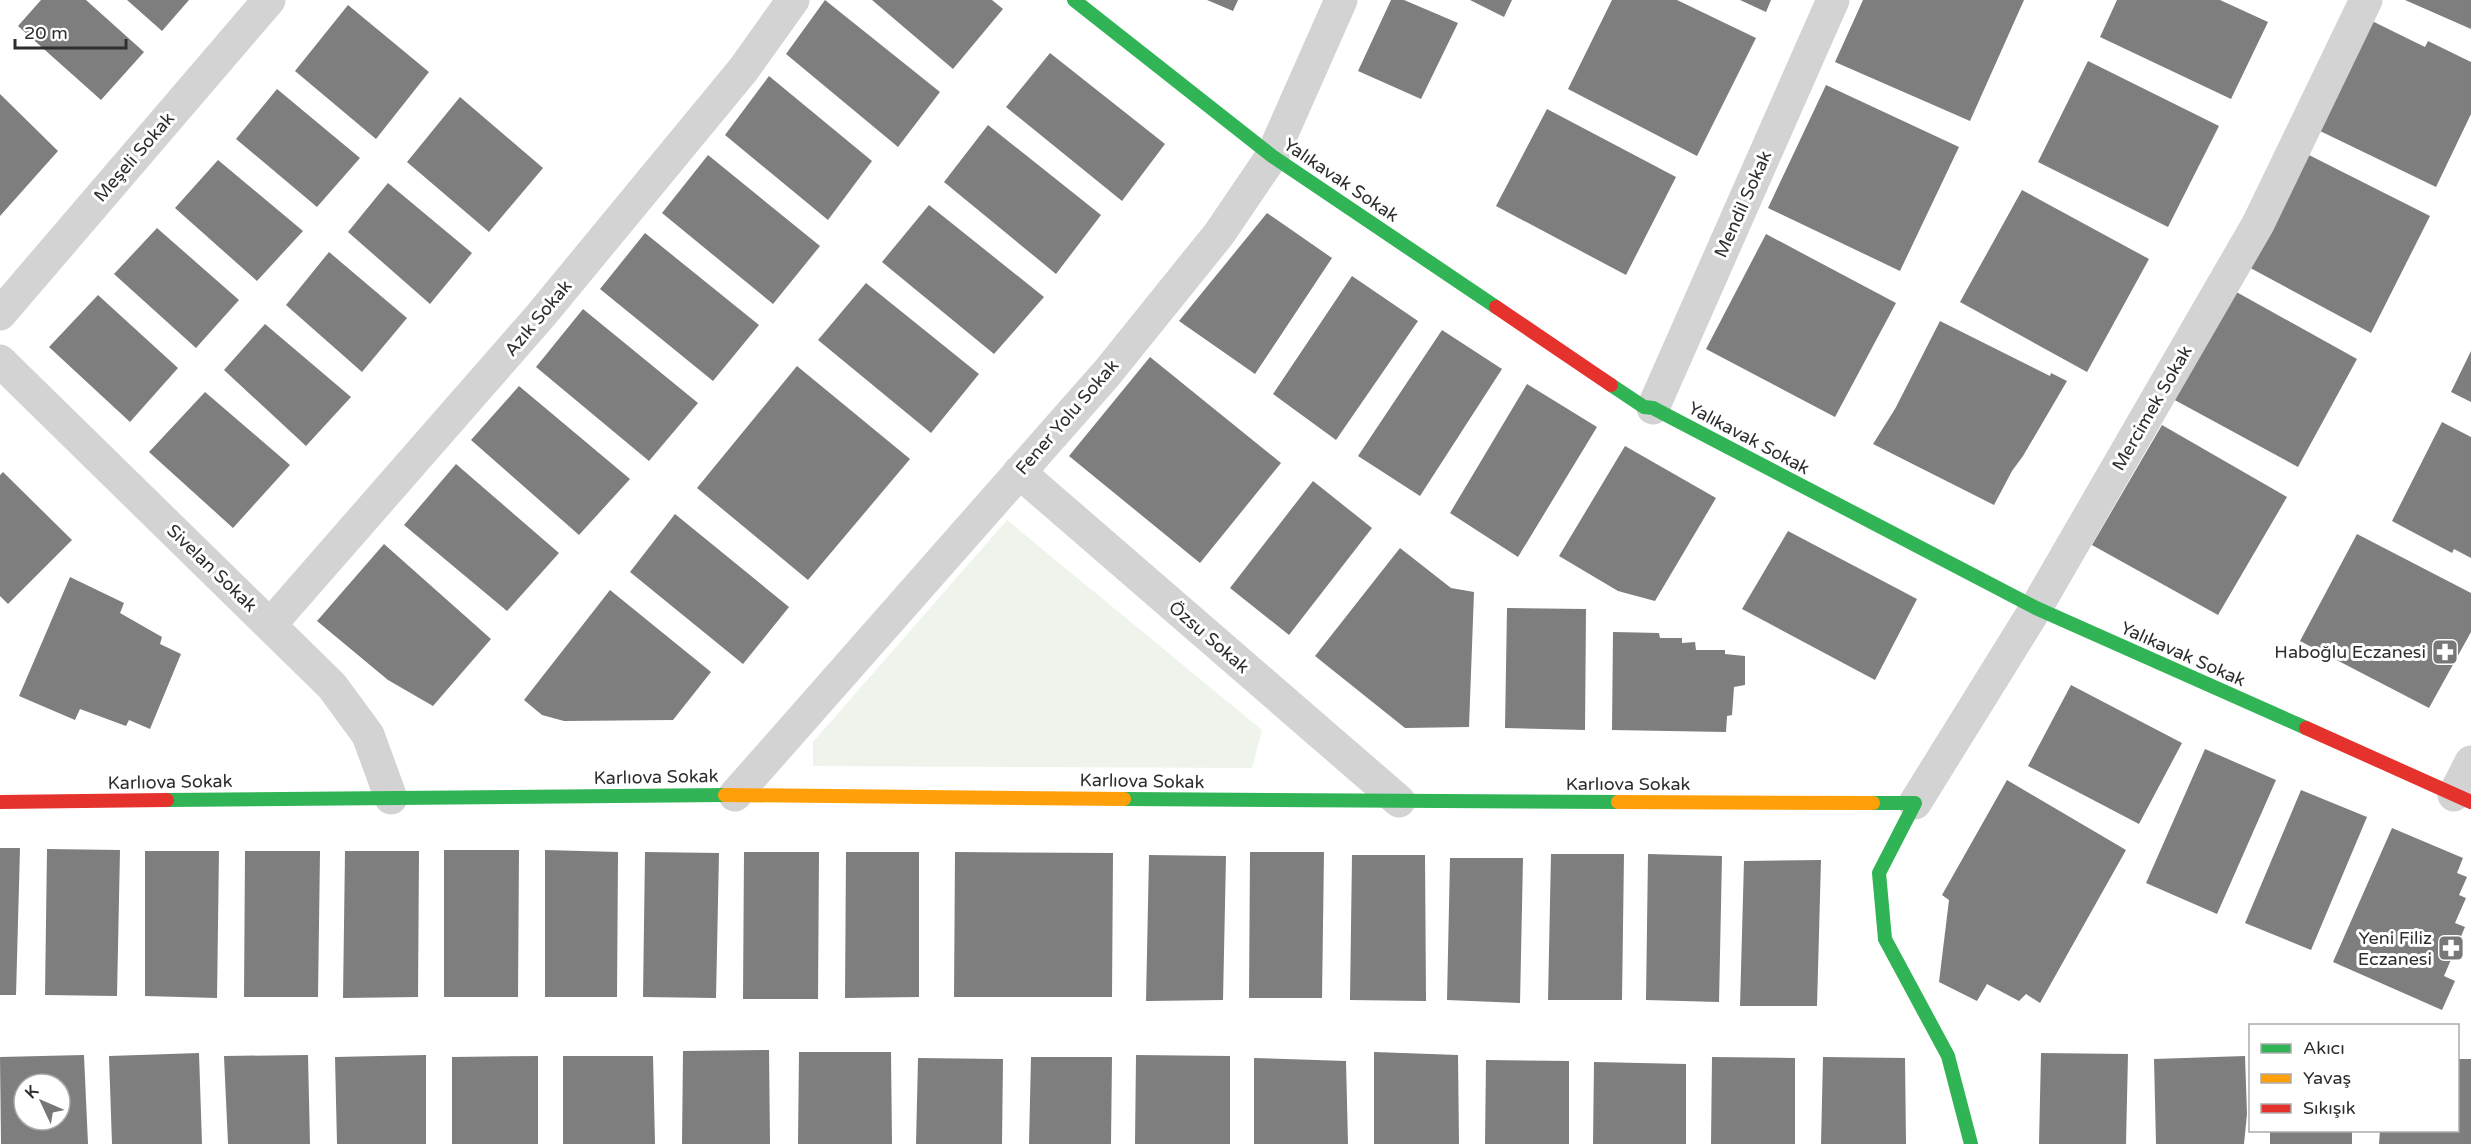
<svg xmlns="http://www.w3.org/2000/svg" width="2471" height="1144" viewBox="0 0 2471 1144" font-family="'Varela Round',sans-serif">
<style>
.green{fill:#eef4ec}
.building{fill:#7e7e7e;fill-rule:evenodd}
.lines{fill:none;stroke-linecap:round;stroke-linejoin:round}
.street{stroke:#d3d3d3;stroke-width:33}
.fast{stroke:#30b455;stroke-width:14}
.slow{stroke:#ff9f0a;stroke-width:14}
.jam{stroke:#e5322d;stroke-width:14}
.labels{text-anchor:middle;stroke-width:6;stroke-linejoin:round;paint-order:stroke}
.street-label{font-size:18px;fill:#2e2e2e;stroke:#fff}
.poi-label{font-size:18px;fill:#2e2e2e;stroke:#fff;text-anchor:end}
</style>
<rect width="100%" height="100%" fill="#fff"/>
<path class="green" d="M1007,520L1262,730L1252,768L813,766V742Z"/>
<path class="building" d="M41,0H86L144,52L101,100L18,26Z
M127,0H189L162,31Z
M825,0L940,92L898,147L786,54Z
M872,0H992L1003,9L953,69Z
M1207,0H1238L1233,11Z
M1391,0H1404L1458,23L1421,99L1358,71Z
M1470,0H1512L1504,17Z
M1612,0H1677L1756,38L1697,156L1568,89Z
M1740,0H1771L1766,12Z
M1863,0H2024L1970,121L1835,62Z
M2117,0H2220L2268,22L2231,99L2100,37Z
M2405,0H2471V29Z
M348,5L429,72L376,139L295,71Z
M2372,21L2425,47L2428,41L2471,62V114L2436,187L2320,131Z
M1050,53L1165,144L1122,201L1006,107Z
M2088,61L2219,126L2168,227L2038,162Z
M769,76L872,161L828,220L725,135Z
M1826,85L1959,147L1900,271L1768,208Z
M277,89L360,158L317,207L236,139Z
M0,94L58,151L0,216Z
M460,97L543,168L489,232L407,162Z
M1547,109L1676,177L1626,275L1496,206Z
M988,125L1101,215L1056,274L944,182Z
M2301,151L2430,216L2371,333L2243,264Z
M708,155L820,246L773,304L662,213Z
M218,160L303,231L257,281L175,208Z
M388,183L472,253L430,304L348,232Z
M2022,190L2149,259L2087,372L1960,302Z
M929,205L1044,297L994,354L882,262Z
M1267,213L1332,258L1255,374L1179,321Z
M157,228L239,300L196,348L114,274Z
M645,233L759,325L713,381L600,289Z
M1766,234L1896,303L1835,417L1706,349Z
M329,252L407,318L362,372L286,305Z
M1352,276L1418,321L1336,440L1273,394Z
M866,283L979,374L931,433L818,340Z
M2231,289L2357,359L2298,467L2171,398Z
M98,295L178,368L130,422L49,347Z
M583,309L698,403L649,461L536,367Z
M1940,321L2050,376L2051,373L2067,381L2023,456L2012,471L1994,505L1873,444L1895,409Z
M265,324L351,397L306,446L224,370Z
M1442,330L1502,369L1420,496L1358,456Z
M2471,351V402L2451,392Z
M1150,357L1281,463L1200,563L1069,456Z
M797,366L910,459L808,580L697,488Z
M1527,384L1597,427L1518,557L1450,513Z
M519,386L630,479L579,535L471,440Z
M205,392L290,465L233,528L149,452Z
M2442,422L2471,437V558L2454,549L2452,553L2392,521Z
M2162,425L2287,497L2218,615L2092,545Z
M1625,446L1716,498L1655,601L1618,591L1559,556Z
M456,464L559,553L507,611L404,525Z
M3,472L72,540L8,604L0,596V475Z
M1313,481L1372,528L1289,635L1230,588Z
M675,514L789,607L743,664L630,572Z
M1788,531L1917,599L1875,680L1742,609Z
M2357,534L2471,593V632L2429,708L2300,641Z
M384,544L491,639L433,706L388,680L317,621Z
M1400,548L1451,588L1474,592L1469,727L1405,728L1315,656Z
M70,577L124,603L120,613L162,637L160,644L181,654L150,729L129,720L126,726L80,709L75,720L19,696Z
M610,590L711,672L673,720L564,721L542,715L524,700Z
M1507,608L1586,609L1585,730L1505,728Z
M1613,632L1659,633L1660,638H1682V643L1695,642L1696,650H1725V654L1745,656V685L1734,687L1732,715L1727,716L1726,732L1612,730Z
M2071,685L2182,743L2139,824L2028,766Z
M2205,749L2276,780L2217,914L2146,883Z
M2007,780L2126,850L2040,1003L2026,994L2019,1001L1987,984L1977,1001L1939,982L1949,900L1942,895Z
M2301,790L2367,817L2311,950L2245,923Z
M2392,828L2463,858L2457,873L2467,877L2459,895L2466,898L2455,923L2465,927L2444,976L2455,981L2442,1010L2333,962Z
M0,848H20L16,995H0Z
M47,849L120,850L117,996L45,995Z
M444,850H519L518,997H444Z
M545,850L618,852L617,997H545Z
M145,851H219L217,998L145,996Z
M245,851H320L318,997H244Z
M345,851H419L418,997L343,998Z
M645,852L719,853L716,998L643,997Z
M744,852H819L818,999H743Z
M846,852H919V997L845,998Z
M955,852L1113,853L1112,997H954Z
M1250,852H1324L1322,998H1249Z
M1551,854H1624L1622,1000H1548Z
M1648,854L1722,856L1719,1002L1646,1000Z
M1149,855L1226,856L1223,1000L1146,1001Z
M1352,855H1425L1426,1001L1350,1000Z
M1450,858H1523L1520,1003L1447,1000Z
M1821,860L1817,1006H1740L1744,861Z
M769,1050L770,1144H682L683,1051Z
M799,1052H891L892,1144H798Z
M1374,1052L1458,1055L1459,1144H1374Z
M199,1053L202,1144H112L109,1056Z
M2041,1053L2128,1054L2126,1144H2039Z
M84,1055L88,1144H1L0,1057ZM24,1084H60V1120H24Z
M308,1055L310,1144H228L224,1056Z
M426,1055V1144H337L335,1057Z
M1136,1055L1230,1056V1144H1135Z
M538,1056V1144H452V1057Z
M563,1056H653L655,1144H563Z
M2245,1056L2247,1114L2244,1144H2156L2154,1059Z
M1031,1057H1112L1111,1144H1029Z
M1712,1057L1795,1058V1144H1711Z
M1823,1057L1905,1058L1906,1144H1821Z
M918,1058L1003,1059L1002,1144H916Z
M1254,1058L1346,1061L1348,1144H1254Z
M2458,1059H2471V1144H2379L2380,1130H2458Z
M1486,1060L1569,1061V1144H1485Z
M1594,1062L1686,1064V1144H1593Z
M2270,1130H2352V1144H2270Z"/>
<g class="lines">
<path class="street" d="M0,314L269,0
M0,361L332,686L368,735L391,798
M1653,408L1833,0
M1019,472L1399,801
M270,625L541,315L743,70L793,0
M735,795L1107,373L1219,234L1272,156L1341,0
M2454,795L2471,762
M1915,803L2036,608L2258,224L2366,0"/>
<path class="fast" d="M1074,0L1272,156L1496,307
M1611,385L1644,407L1653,408L2036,608L2306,728
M1124,799L1618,802
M167,800L725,795
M1873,803H1915L1879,873L1885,939L1948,1056L1971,1144"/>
<path class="slow" d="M725,795L1124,799
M1618,802L1873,803"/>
<path class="jam" d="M1496,307L1611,385
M2306,728L2471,802
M0,802L167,800"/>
</g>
<defs>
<symbol id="pharmacy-square" viewBox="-11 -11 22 22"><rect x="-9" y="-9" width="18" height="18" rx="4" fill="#777" stroke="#fff"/><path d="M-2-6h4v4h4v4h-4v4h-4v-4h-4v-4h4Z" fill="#fff"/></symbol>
</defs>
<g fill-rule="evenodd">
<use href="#pharmacy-square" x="2430" y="637" width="30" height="30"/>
<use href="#pharmacy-square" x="2436" y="933" width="30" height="30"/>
</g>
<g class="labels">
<g class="street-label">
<text transform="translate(134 157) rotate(-49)" y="6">Meşeli Sokak</text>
<text transform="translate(1341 180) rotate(34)" y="6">Yalıkavak Sokak</text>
<text transform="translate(1743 204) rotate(-66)" y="6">Mendil Sokak</text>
<text transform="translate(538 318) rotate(-50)" y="6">Azık Sokak</text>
<text transform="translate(2152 408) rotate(-60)" y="6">Mercimek Sokak</text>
<text transform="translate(1067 417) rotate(-49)" y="6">Fener Yolu Sokak</text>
<text transform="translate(1749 438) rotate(28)" y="6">Yalıkavak Sokak</text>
<text transform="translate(212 568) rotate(44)" y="6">Sivelan Sokak</text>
<text transform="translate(1209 637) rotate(41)" y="6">Özsu Sokak</text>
<text transform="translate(2183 654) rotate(24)" y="6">Yalıkavak Sokak</text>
<text transform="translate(656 777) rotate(-1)" y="6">Karlıova Sokak</text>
<text transform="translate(1142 781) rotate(1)" y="6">Karlıova Sokak</text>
<text transform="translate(170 782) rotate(-1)" y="6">Karlıova Sokak</text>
<text x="1628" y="790">Karlıova Sokak</text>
</g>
<g class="poi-label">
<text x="2426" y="658">Haboğlu Eczanesi</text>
<text x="2432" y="944">Yeni Filiz<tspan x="2432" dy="21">Eczanesi</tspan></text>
</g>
</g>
<rect x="2249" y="1024" width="210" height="108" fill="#ffffff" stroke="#ababab" stroke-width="1.5"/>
<rect x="2261" y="1044" width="30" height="9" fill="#30b455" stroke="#ababab" stroke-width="1.5"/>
<text x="2303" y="1054" font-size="18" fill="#2e2e2e">Akıcı</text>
<rect x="2261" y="1074" width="30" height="9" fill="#ff9f0a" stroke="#ababab" stroke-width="1.5"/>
<text x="2303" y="1084" font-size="18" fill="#2e2e2e">Yavaş</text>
<rect x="2261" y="1104" width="30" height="9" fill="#e5322d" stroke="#ababab" stroke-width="1.5"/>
<text x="2303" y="1114" font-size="18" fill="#2e2e2e">Sıkışık</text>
<g transform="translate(42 1102) rotate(314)"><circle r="28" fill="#ffffff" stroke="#ababab" stroke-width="1.5"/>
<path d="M0-4.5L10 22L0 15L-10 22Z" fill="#777777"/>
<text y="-9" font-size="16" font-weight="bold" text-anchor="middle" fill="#2e2e2e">K</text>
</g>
<path d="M15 39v9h111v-9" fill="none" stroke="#2e2e2e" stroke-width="3"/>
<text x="24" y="39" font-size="18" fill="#2e2e2e" stroke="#ffffff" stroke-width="4.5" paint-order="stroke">20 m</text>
</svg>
